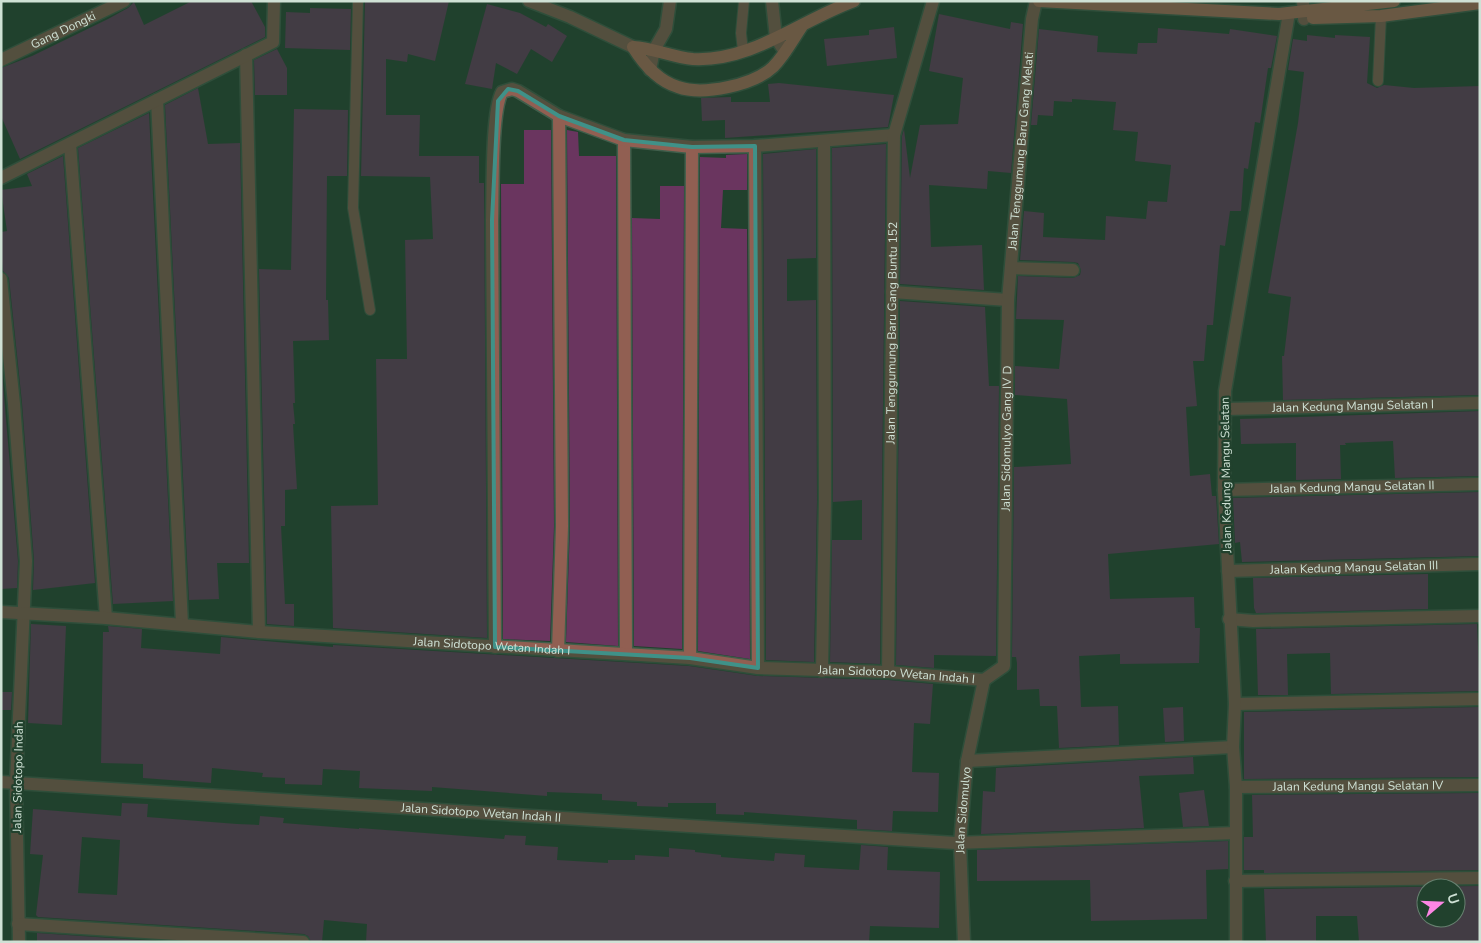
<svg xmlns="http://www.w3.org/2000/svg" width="1481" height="943" viewBox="0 0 1481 943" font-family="'Nunito Sans',sans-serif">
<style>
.building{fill:#6a355f;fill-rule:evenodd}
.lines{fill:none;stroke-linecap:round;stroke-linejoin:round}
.lane-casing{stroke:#405e4b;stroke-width:12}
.street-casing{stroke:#405e4b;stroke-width:15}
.secondary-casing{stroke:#405e4b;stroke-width:15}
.lane{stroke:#915f52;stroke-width:10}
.street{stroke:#915f52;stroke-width:12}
.secondary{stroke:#c2735e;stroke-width:12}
.marked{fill:none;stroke:#3f9188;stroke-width:4;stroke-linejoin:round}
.labels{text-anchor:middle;stroke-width:4.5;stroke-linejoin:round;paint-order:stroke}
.street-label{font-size:12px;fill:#cfe1d5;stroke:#21412d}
</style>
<rect width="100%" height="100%" fill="#21412d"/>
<path class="building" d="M192,1H251L265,27V37L20,159L1,116V68L32,56L108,19L128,8L134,2L144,25Z
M365,1H449L435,61L408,54L407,62L386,59V115H420L419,156H479V183H484L487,638L333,628L331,506L378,505L376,359H407L405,240L433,239L430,177L361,176Z
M487,4L520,13L546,27L548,24L567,36L552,62L531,49L517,74L496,63L492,89L465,84Z
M310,8L351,9L350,50L285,48L286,12L310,13Z
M939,14L1010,29L1011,22L1023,24L1011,173L988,171L987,189L929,185L931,247L982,245L984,290L900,284L902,136L904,129L910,178L920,125L958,124L963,78L929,71Z
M894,27L897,58L827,66L824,39L869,35V30Z
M1158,28L1229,34L1230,29L1277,36L1271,68H1268L1260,123L1255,122L1248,169L1244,168L1241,211H1230L1225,246L1220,245L1213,325H1207L1204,361H1193L1197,406L1186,407L1190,476L1210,474L1212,496H1216L1219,544L1108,554L1110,599L1194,597L1195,628H1200L1199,663L1120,664V654L1079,656L1081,707L1118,706L1119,745L1059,748L1057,706H1040L1039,689L1017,690V663L1016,657H1012L1014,467L1071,464L1067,399L1015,395V366L1059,369L1064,320L1016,319L1018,276L1073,278L1080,275L1081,270L1078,263L1073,262L1020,260L1024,211L1044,213L1043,237L1105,240L1106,216L1146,219L1148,201L1167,202L1171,165L1135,161L1138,132L1113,130L1116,102L1072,99V102L1054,101L1053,116L1038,115L1037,125H1031L1039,29L1098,36L1097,52L1137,54L1138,43H1157Z
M1307,35L1335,38V35L1370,37L1367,83L1377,88L1384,85L1414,88L1480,86V395L1283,400L1282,356H1284L1291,297L1268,293L1298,123L1304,72L1288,70L1293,39L1307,41Z
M277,49L287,68V95H255L254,60Z
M779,83L894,95L888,127L725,138V120L702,121L701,98L731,97V102H770L768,84Z
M198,88L208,144L240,143L249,563H217L219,599L189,600L165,105Z
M294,109L348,110L347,176H327L326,300H328L329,340L293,341L295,403H293L295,424H293L297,489L285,490V526H281L285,604H294V626L267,624L259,269L291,270Z
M149,113L173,601L113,604L78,148Z
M524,130H551L554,526L550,641L503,639L501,184H524Z
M567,130L578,132L579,156H616L618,646L566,642L570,526Z
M886,144L880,664L830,662L832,540H862V500L833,502L832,148Z
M816,149V258L787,259V301L816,300L817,500L814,662L766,660L763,154Z
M747,154V190H723L721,228L747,229L750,659L698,651L700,157L726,158V155Z
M63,156L95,583L33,590L34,560L22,403L9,278L3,271L1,254V232L7,231L1,190L32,186L27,174Z
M660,186H684L682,649L634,646L632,218L660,219Z
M900,301L985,307L989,386H999L996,656L934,655V668L896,665Z
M1,360L18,561L17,588L1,589Z
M1480,411V476L1395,478L1393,441L1345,443L1346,445H1340L1341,479L1296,480V443L1241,444L1240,419Z
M1480,492V556L1242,562L1240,542L1235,543L1233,498Z
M1428,574V609L1256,613L1254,608L1253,578Z
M31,624L66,626L62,725L28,723Z
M1477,624L1480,691L1331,694L1330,653L1287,654L1288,695H1258L1256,629Z
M108,626L142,629L141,648L220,654L221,637L333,647V645L689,666L758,676L888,680L933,684L930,724L914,723L912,772L939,773L938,812L893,811L892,831L857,829V820L744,812V815L716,814V803H668V807L637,806V802L602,800V794L547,792V796L432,787V791L359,788L360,771L323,769L322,785L285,784V778L262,777L263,773L212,768L211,783L143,778V764L101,763L103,632H109Z
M1,692H12L11,710H1Z
M1183,707L1184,741L1165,742L1163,708Z
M1480,707V777L1244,779V712Z
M1193,757L1194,774L1139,776L1144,828L981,834L983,791L995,792L996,768Z
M1204,790L1209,826L1183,827L1179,793Z
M1480,793L1479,870L1264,873V870H1244V837H1253L1252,795Z
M122,803L148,804L147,817L237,824L259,825L260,816L284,818L283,823L359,829V828L504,839L505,835L526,836L525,845L558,847L557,860L608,863V860H635V855L669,857V848L695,850V852L721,855V857L774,861L775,853L805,855L804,867L859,870L861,845L888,847L887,870L940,872L939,928L870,926L869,942H366L367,924L324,920L322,942H311L308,936L304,934L38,917L36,915L43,855L30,854L33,809L121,816ZM82,837L120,840L117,895L78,893Z
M1228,841V869L1206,870L1207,919L1091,921L1090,880L977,881V850Z
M1479,886L1480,942H1359L1357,916H1316V942H1266L1264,889ZM1426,888H1456V918H1426Z
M37,933L170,942H37Z"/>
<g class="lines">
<defs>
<path id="lane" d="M358,1L353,208L370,310
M743,51L741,33L744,1
M1378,81L1381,16"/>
<g id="street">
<path d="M529,1L570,17L633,47"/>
<path d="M772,1L776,38L785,52"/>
<path d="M1303,1L1304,19"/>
<path d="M246,55L259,632"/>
<path id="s1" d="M1,60L124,1"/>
<path d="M650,70L654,50L666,29L670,1"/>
<path d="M157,100L182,624"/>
<path d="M624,140L626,654"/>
<path d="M70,144L106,618"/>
<path d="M755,146L758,668"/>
<path d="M1,178L273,42L274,1"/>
<path d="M1011,268L1073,270"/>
<path d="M1,279L14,404L26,561L16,783L19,942"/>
<path d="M892,292L1008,300"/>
<path id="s2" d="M1225,409L1480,403"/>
<path id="s3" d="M1224,490L1480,484"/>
<path id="s4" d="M1228,571L1480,564"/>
<path id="s5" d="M1,612L106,618L259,632L690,658L758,668L888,672L984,680"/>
<path d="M1229,619L1253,621L1480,616"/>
<path d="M495,647L492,220C493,193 491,112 502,92L512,89L518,91L559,116L624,140L692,147L755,146L894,135"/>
<path d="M558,651L562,526L559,116"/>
<path d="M690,658L692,147"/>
<path d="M822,671L825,500L824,141"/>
<path id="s6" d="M888,672L894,135L933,1"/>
<path id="s7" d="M984,680L1004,666L1008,300L1032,19L1036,1"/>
<path d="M1235,704L1480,699"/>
<path d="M967,761L1233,747"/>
<path id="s8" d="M1,782L955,843L1236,833"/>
<path id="s9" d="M1236,787L1480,785"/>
<path d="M1235,881L1480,878"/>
<path d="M18,924L303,942"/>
<path id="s10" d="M964,942L960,843L967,761L984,680"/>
<path d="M1236,942V787L1233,747L1235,704L1224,490L1225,391L1289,13"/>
</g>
<path id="secondary" d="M1039,1L1279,14L1394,1
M1313,18L1381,16L1480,3
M633,47C653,48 672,57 693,59C752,62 801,20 854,1
M633,47C643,63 658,81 678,87C703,96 754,85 773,67C785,55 793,39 802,26"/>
</defs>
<use href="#lane" class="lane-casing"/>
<use href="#street" class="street-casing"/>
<use href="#secondary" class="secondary-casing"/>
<use href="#lane" class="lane"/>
<use href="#street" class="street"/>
<use href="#secondary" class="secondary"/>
</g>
<path d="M0 0H1481V943H0ZM508,89L518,91L559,116L624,140L692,147L755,146L758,668L690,658L495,647L492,220L498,101Z" fill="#21412d" fill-opacity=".55" fill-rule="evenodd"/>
<path class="marked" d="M508,89L518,91L559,116L624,140L692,147L755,146L758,668L690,658L495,647L492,220L498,101Z"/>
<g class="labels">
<g class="street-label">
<text dy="4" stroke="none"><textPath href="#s1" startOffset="69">Gang Dongki</textPath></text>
<text dy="4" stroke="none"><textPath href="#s7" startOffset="540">Jalan Tenggumung Baru Gang Melati</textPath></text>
<text dy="4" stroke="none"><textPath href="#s6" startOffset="339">Jalan Tenggumung Baru Gang Buntu 152</textPath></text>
<text dy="4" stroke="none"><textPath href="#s2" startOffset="128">Jalan Kedung Mangu Selatan I</textPath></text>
<text dy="4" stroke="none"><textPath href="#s7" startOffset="252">Jalan Sidomulyo Gang IV D</textPath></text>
<text transform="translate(1226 475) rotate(-91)" y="4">Jalan Kedung Mangu Selatan</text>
<text dy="4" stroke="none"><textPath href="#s3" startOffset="128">Jalan Kedung Mangu Selatan II</textPath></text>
<text dy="4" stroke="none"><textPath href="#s4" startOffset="126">Jalan Kedung Mangu Selatan III</textPath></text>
<text dy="4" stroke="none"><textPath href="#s5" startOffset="492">Jalan Sidotopo Wetan Indah I</textPath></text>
<text dy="4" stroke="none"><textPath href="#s5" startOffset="898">Jalan Sidotopo Wetan Indah I</textPath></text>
<text transform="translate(18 777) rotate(-89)" y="4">Jalan Sidotopo Indah</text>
<text dy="4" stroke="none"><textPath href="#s9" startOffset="122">Jalan Kedung Mangu Selatan IV</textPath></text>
<text dy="4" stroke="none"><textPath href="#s10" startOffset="132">Jalan Sidomulyo</textPath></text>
<text dy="4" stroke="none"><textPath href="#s8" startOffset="481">Jalan Sidotopo Wetan Indah II</textPath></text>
</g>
</g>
<rect width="1481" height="943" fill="none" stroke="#cfe1d5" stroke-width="5"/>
<g transform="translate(1441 903) rotate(71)"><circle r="24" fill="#21412d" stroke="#678170"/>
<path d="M0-4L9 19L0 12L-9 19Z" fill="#fc86e4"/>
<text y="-8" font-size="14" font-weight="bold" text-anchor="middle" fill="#cfe1d5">U</text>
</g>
</svg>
